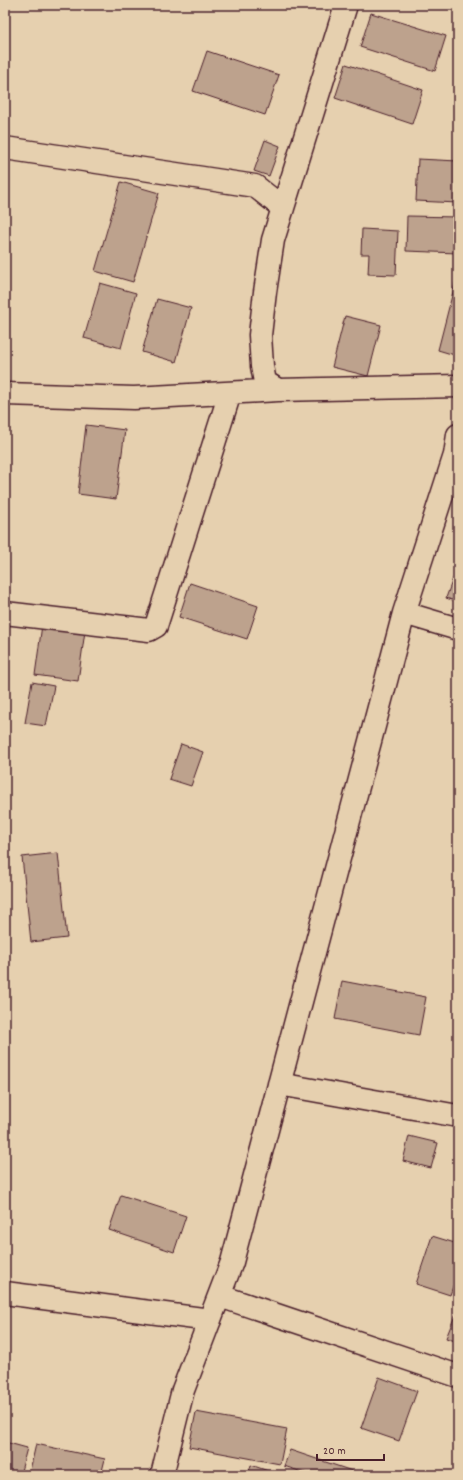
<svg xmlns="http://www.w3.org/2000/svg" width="463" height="1480" viewBox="0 0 463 1480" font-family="Dekko,sans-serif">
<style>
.building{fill:#bda28d;stroke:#4a1f2b}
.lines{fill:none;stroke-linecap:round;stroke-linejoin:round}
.street-casing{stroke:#4a1f2b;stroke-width:25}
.street{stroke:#e6d0af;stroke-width:22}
</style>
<rect width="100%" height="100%" fill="#e6d0af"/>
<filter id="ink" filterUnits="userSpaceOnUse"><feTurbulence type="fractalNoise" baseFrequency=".025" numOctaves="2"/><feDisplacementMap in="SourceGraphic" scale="8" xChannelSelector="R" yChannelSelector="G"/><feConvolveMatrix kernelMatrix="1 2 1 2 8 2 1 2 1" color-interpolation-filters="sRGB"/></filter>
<g filter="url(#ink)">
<path class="building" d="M371,13L446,36L435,71L360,47Z
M207,51L279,75L265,115L193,91Z
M346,64L423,90L412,124L335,98Z
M265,140L280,146L269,176L254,171Z
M418,159L458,161V203L416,201Z
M121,182L159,193L133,282L95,271Z
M407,216L458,217V253L406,251Z
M362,229L398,231L396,275L368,274L369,254H361Z
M458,272V356L438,350Z
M100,283L136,293L121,348L84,338Z
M157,299L191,308L176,362L142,352Z
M345,316L381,325L368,376L332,367Z
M86,425L125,430L116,499L78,494Z
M456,570L458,571V602L446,598Z
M190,583L258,606L247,639L179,617Z
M42,625L85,631L78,681L35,675Z
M32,682L54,686L46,726L25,723Z
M181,744L203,752L191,786L169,779Z
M58,853L67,938L31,942L22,857Z
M342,981L426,997L419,1035L335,1019Z
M409,1136L438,1143L431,1168L403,1161Z
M121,1195L186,1216L174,1252L109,1230Z
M432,1236L458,1244V1272L450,1295L416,1284Z
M456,1313H458V1342L446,1338Z
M379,1377L417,1391L399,1441L361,1428Z
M196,1412L287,1429L280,1464L189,1447Z
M5,1442L27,1448L20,1475H5Z
M36,1444L105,1459L101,1475H29Z
M290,1450L364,1475H311L284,1466Z
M251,1465L277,1474L276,1475H248Z"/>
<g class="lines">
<defs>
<path id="street" d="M346,5L273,240L265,292L260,335L262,366L265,382L278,390L458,386
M5,148L255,186L283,208
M5,394L134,398L278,390
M5,613L149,630L156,626L230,393
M404,613L458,629
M279,1084L458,1116
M5,1293L210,1320
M220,1296L458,1376
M162,1475L183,1390L232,1262L404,613L455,455L458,435"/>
</defs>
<use href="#street" class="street-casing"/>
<use href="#street" class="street"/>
</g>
</g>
<rect width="463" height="1480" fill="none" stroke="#e6d0af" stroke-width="20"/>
<rect x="10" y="10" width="443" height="1460" fill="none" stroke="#4a1f2b" stroke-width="1.5" filter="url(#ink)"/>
<path d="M317 1454v6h67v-6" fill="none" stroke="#4a1f2b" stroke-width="2"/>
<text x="323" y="1454" font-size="12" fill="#4a1f2b" stroke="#e6d0af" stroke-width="3" paint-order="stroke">20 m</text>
</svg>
